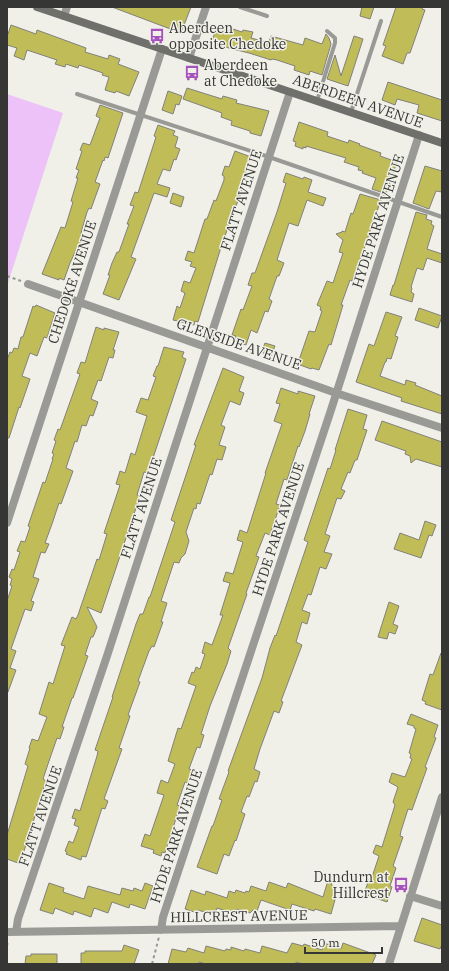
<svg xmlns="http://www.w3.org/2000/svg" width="449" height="971" viewBox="0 0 449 971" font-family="'IBM Plex Serif',serif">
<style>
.green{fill:#ecc2f8}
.building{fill:#c0bd59;stroke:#81817b}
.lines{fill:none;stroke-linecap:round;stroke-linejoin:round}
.path{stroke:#989894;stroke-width:2;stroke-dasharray:3 3;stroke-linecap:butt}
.lane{stroke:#999996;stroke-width:4}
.street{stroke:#999996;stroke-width:8}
.secondary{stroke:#6f6f6b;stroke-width:8}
.labels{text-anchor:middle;stroke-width:3;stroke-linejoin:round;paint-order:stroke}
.poi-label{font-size:14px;fill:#363634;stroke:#f0f0e9;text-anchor:start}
.street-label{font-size:14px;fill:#363634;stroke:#f0f0e9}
</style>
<rect width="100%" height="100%" fill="#f0f0e9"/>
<path class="green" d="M7,94L63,113L7,286Z"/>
<path class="building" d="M112,7H191L181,33Z
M362,7H374L370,19L360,16Z
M396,7H423L422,9L425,10L410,53H407L403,64L382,56L386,46L383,45Z
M11,25L36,34L37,30L86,48L85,52L108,59L109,55L120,59L118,64L139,72L129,96L116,91L115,93L105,90L109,77L102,75L103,73L79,65L78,68L66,64L65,67L55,64L57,60L27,50L24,60L14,56L17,48L7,45V37Z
M217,27L232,32L233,29L242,32L243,30L253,32L251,38L266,42H269L271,36L303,45L305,38L322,44L326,34L329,38L331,44L322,75L310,71L309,75L294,70L295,66L277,60L272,59L271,60L249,53L217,45L218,42L212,40Z
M354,36L363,39L348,86L327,79L335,55L341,76Z
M388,82L442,100V121L417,113L419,105L397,99L395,105L382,100Z
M187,88L222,99L223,96L237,100L236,103L269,111L261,136L250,133V131L231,125L232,121L221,117L222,113L183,99Z
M168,91L182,96L179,105L176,104L173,114L162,110Z
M100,105L123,113L108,158L105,157L104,161L103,160L95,182L100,184L91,209L89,208L87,212L81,233L84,234L80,246H78L70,263L64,280L59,278V280L42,274L61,227L65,228L73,202L71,201L78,178H76L79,170L76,169L82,151L80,150L83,143L90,145L100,118L96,116Z
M299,122L328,132L327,136L348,143L349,140L360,144L359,145L381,153L380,156L397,162L386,194L372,189L376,178L362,173L363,171L358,170L359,167L344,162L346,158L306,146V148L303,147V149L295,146L296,142L293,141Z
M158,125L175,131L173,135L178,137L175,147L180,149L176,160L174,159L170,171L163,169L157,184L170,188L167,197L154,193L131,257L136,259L119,300L103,294L110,275H108L112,263L117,252H119L129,224H127L134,206L130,205L135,192L138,193L156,137L154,136Z
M235,151L251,157L240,189L242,190L222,244L198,322L195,321L194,325L173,320L177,306L180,308L185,293L181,291L184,281L190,283L196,268L190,266L192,262L185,260L188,251L194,253L205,219H207L214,200L216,201L224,180V176L222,175L225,166L229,167Z
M425,166L442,171V192L436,191L429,209L413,203Z
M286,173L303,179L304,177L312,180L308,192L326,198L323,206L307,200L298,226L289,223L277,260L284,263L279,276H277L269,299L272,301L268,312L265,311L257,333L251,330L246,345L234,341L236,336L232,335L241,309L243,310L252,286L248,285L252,273H255L277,212L286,183L283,182Z
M173,193L184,197L181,207L170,203Z
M360,194L381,200L359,263L352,281L350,280L341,305H343L331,345L329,344L319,370L312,368L311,369L300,365V364L298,363L309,331L315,332L322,311L320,310L321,307L317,305L327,281L333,283L343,253L339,252L343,240L336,234L342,232V231L345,232L351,213L353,214Z
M416,212L427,215L426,219L432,221L431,224L434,226L427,249L442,254V263L427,258L423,270L417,268L411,287L412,288L411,292L414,294L412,302L390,295L393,285H394Z
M36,305L55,313L47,338L44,337L37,356L30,353L22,376L30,379L20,408L19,407L9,438H7V360L10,352L12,353L14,348L18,349L21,337H23L33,306L35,307Z
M419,308L442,316L438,328L415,320Z
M386,312L402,317L395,336L398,337L391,359L387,358L386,362H385L380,376L405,385L406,380L416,383L415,385L442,396V414L401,401L402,398L356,382L369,344L374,346Z
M96,327L104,330V328L119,332L113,350H115L113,358L109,357L101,381L98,380L91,399L98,402L93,416L90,415L86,426L82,425L77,442L75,441L66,468L73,471L61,504L59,503L52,524L45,543L49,544L45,553L41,552L33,577L39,579L31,601L34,602L31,611L25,609L11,649L16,651L10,668L16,670L8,692L7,691V601L12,586L10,585L12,579L9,577L12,569L14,570L20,552L17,551L21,541L25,542L30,527L28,526L43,482L45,483L53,459H52L54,454L52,453L56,441L54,440L58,429L60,430L80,374L77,373L81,362L85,363Z
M265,343L275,346L271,356L261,352Z
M164,347L184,352L182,357L186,359L148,473L144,472L137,495L140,496L101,613L87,607L97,627L93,637H91L85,655L88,656L73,698H72L62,727H64L60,739L57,738L49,761L43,779L46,781L24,851L18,863L7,859V835L28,766L25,764L30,748H29L32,739L38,741L47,717L39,714L49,682L53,684L65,646L61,645L72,617L76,619L78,615L97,559L99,560L107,534L104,533L120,485L116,484L120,471L125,473L131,453L135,455L147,416L136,412L141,398L148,400L156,377L153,376L157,366H158Z
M223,368L244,377L239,391L244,393L240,405L230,401L221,425L225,427L219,445L226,447L222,460L217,459L212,475L210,474L200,504L197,503L196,509L194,508L186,532L189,541L185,554L181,558L179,563L174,562L161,601L167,603L161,622H163L154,647L152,646L149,651L138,681L140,682L128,715L130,716L119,748L122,749L104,799L108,801L105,809L102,808L86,857L82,856L81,860L66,854L67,852L65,851L69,841L73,843L79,827L74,825L76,819L72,818L75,809L80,811L97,756L98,751L95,750L113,697H112L136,624L140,614H143L149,597H150L175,522L171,520L196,445H194Z
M281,388L298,394V391L315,396L309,414H310L305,431L299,447L298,446L287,480L284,479L276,504L280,505L270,535L265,533L256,556L259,557L246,593L247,594L228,648L231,651L227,664L210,706L201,734L204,735L200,748L197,747L189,769L192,770L188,783L185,782L177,805L180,806L165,853L162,852L161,856L153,853L154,850L141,846L145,834L150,836L164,795L157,793L161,780L168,783L175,764L168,761L178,728L181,729L196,686L188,683L192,672L194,673L196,667L200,669L205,654L202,653L205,642L212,645L223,615H220L230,583L223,581L226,572L233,574L243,542L237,540L240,530L247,533L266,473H265L282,424L274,421L280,404L276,403Z
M348,409L367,415L363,429L367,430L357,460H355L350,473L348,472L341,489L345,491L341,499L337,498L325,534L330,536L324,552L332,554L326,569L320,567L311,595L308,594L302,610L310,613L307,624L302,622L296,642L302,645L281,701L283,702L279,713L274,711L260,749L254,769L260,772L257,782L255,781L249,797L247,796L241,812L245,814L236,841L235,840L229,856L224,854L217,874L197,867L212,826H213L222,800L219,799L229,772L228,771L262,678L270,648L275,635L276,636L308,542L304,540L328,468L330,469L336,450H335Z
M382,421L442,442V467L416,459L411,463L410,456L405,454L406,451L375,440Z
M425,521L436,525L432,536L429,535L421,558L394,549L400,533L419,540Z
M389,602L399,606L393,624L398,626L395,634L389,632L387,639L378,637Z
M441,653H442V710L425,704L426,702L422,700L430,674L433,675Z
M411,714L438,725L434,737L436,738L425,767L427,768L418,793L412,810L408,809L401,831L400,836L403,837L393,866L396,868L390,886L392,887L387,902L364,894L369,879L371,880L379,856L373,853L376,845L382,847L395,805L393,802L398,787L389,782L392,773L405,777L412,759L410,758L411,754L409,753L416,729L414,728V726L407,724Z
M329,877L336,896L331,914L315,909L314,911L292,904L290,910L261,900L257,911L253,910L250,913L237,909L235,914L217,908L214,915L198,910L197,913L185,909L191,890L205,895L206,891L227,898L229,891L235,893L236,890L245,893L246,891L249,892L251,886L266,891L269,882L286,888L288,883L323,897Z
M49,883L64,888L63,892L84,899L88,886L120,895L122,888L133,891L134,888L142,891L145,883L153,886L145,909L130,904L129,908L112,902L108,913L94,908L91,917L74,911L73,915L55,908L53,914L40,910Z
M422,918L442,925V944L440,949L414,941Z
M292,943L303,946L304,944L322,950L324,943L341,949L343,943L376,955L372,964H303L296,962V964H206L199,962L198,964H168L172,949L186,952L188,948L204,953L206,946L225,951L226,949L231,950V947L244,951L245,949L260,953L262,946L287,953Z
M124,945L139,950L134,964H81V953H85V951H122Z
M31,954H57V964H25L26,956H31Z"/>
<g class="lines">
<path class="path" d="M7,276L21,281
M7,946L8,941
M152,964L159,937"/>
<path class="lane" d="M240,7L267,16
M77,94L269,157L442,217
M317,101L335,43V38L327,31
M351,112L381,21"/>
<path class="street" d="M64,16L67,7
M189,58L206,7
M28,284L336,393L442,428
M7,523L162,49
M410,896L442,906
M161,930L163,917L331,410L419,135
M7,932L400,926
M16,932L18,919L107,656L290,92
M389,964L442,797"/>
<path class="secondary" d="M37,7L442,143"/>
</g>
<defs>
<symbol id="bus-bare" viewBox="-9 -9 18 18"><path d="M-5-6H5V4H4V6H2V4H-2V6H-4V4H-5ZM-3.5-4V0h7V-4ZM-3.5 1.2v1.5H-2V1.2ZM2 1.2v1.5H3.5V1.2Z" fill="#a751be" stroke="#f0f0e9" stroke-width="2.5" paint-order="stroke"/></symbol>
</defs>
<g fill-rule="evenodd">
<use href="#bus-bare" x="146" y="25" width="22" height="22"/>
<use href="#bus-bare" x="181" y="62" width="22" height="22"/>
<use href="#bus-bare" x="390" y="874" width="22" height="22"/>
</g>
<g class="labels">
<g class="poi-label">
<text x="169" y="33">Aberdeen<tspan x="169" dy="16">opposite Chedoke</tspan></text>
<text x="204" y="70">Aberdeen<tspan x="204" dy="16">at Chedoke</tspan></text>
<text x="389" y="882" text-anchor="end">Dundurn at<tspan x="389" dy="16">Hillcrest</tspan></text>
</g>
<g class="street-label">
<text transform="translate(358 101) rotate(19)" y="5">ABERDEEN AVENUE</text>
<text transform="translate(241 200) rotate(-72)" y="5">FLATT AVENUE</text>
<text transform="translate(378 221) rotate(-72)" y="5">HYDE PARK AVENUE</text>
<text transform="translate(72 282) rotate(-72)" y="5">CHEDOKE AVENUE</text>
<text transform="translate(239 344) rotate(19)" y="5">GLENSIDE AVENUE</text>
<text transform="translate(141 508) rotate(-72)" y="5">FLATT AVENUE</text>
<text transform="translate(278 529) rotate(-72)" y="5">HYDE PARK AVENUE</text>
<text transform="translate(40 816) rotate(-71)" y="5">FLATT AVENUE</text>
<text transform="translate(176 836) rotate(-72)" y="5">HYDE PARK AVENUE</text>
<text transform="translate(239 916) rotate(-1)" y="5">HILLCREST AVENUE</text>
</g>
</g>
<rect width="449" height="971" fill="none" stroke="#363634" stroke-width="16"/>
<path d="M305 947v6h77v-6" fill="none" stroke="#363634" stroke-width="2"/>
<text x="311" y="947" font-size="12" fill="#363634" stroke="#f0f0e9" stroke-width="3" paint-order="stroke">50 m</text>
</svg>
